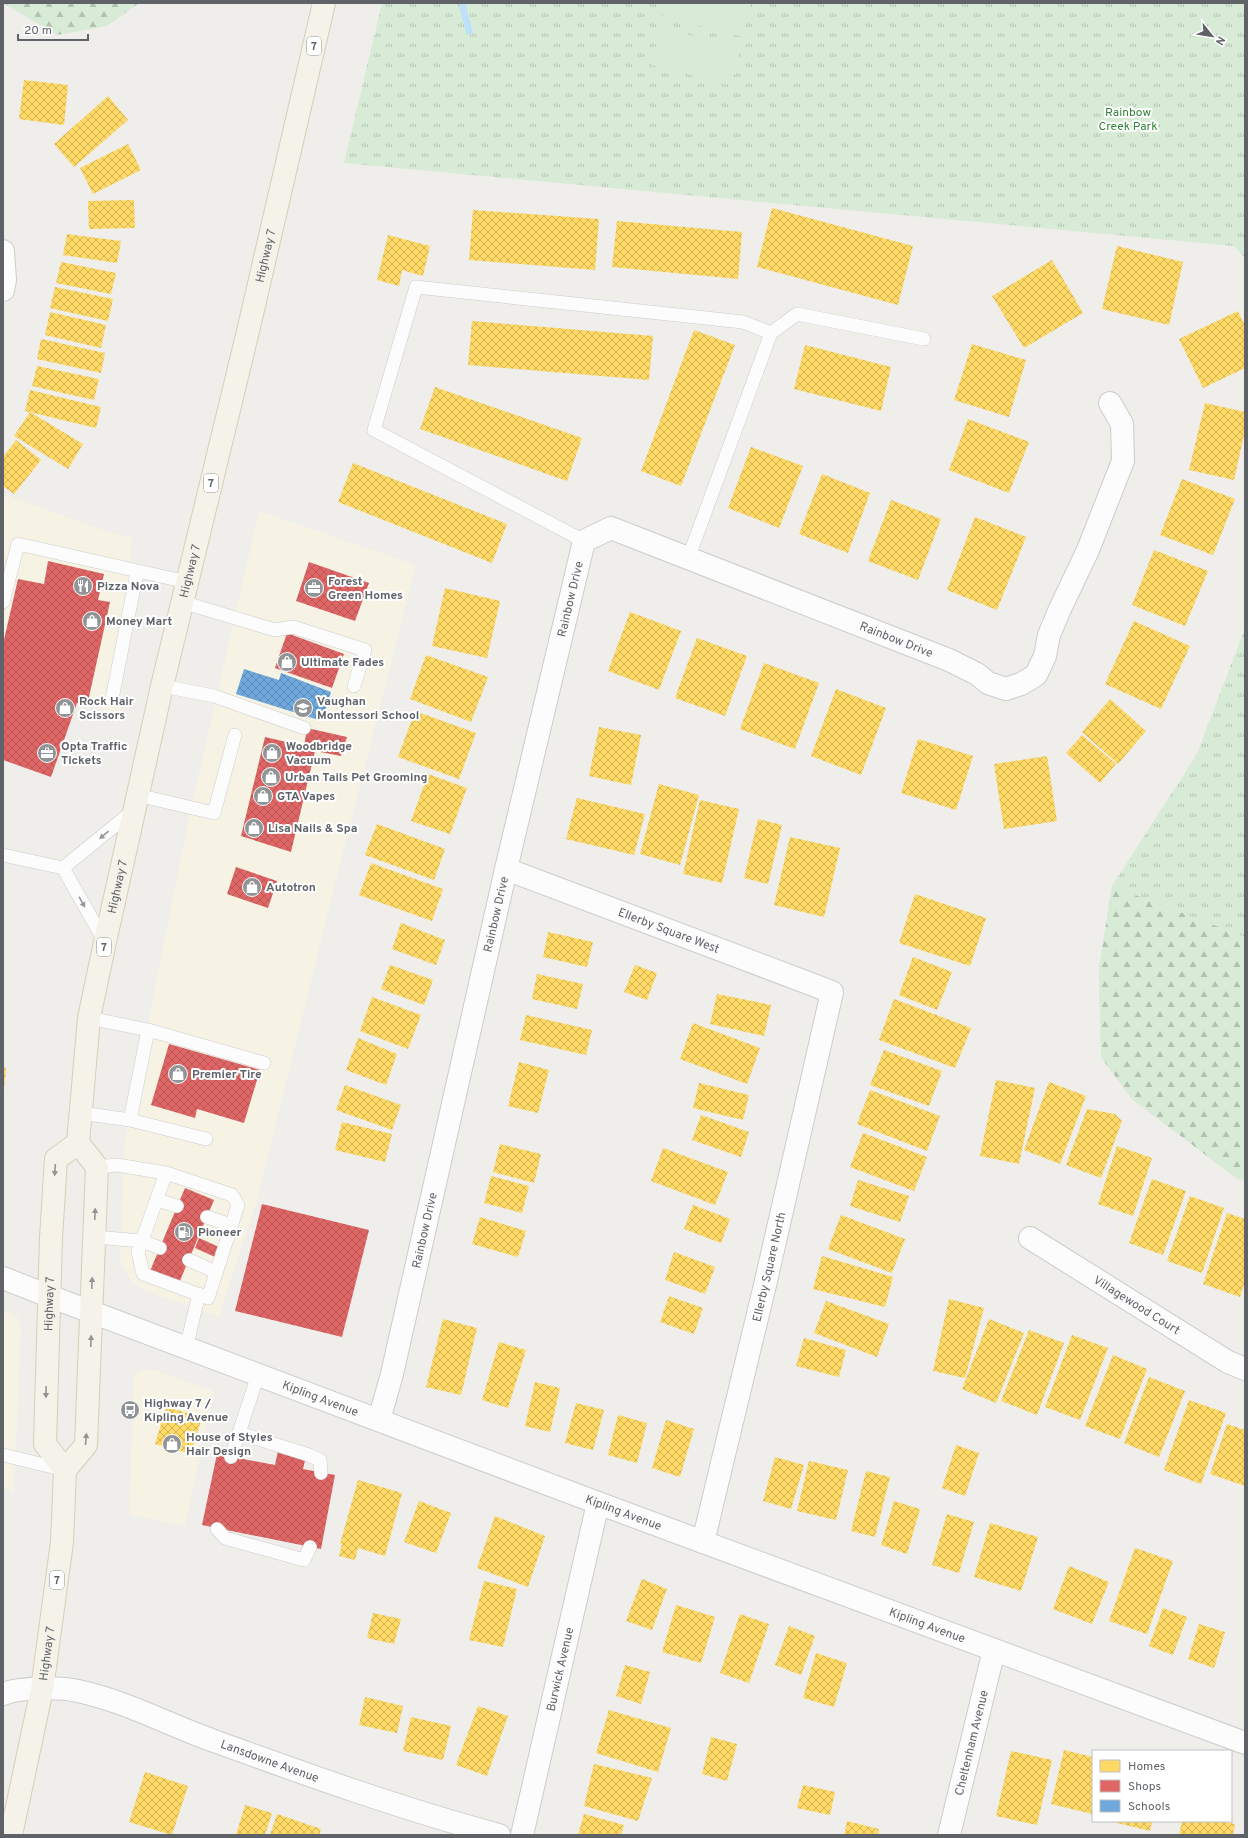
<svg xmlns="http://www.w3.org/2000/svg" width="1248" height="1838" viewBox="0 0 1248 1838" font-family="Overpass,sans-serif">
<style>
.commercial{fill:#f7f3e4}
.grass{fill:url(#grass-tufts)}
.forest{fill:url(#forest-firs)}
.pitch{fill:#d8ebd6}
.homes{fill:url(#homes-cross-hatch)}
.shops{fill:url(#shops-cross-hatch)}
.schools{fill:url(#schools-cross-hatch)}
.lines{fill:none;stroke-linecap:round;stroke-linejoin:round}
.stream{stroke:#bfe0f9;stroke-width:7}
.service-casing{stroke:#cbcccc;stroke-width:14}
.minor-casing{stroke:#cbcccc;stroke-width:24}
.tertiary-casing{stroke:#cbcccc;stroke-width:24}
.primary-casing{stroke:#d7ceb8;stroke-width:24}
.service{stroke:#fdfcfc;stroke-width:13}
.minor{stroke:#fdfcfc;stroke-width:22}
.tertiary{stroke:#fdfcfc;stroke-width:22}
.primary{stroke:#f4f2e9;stroke-width:22}
.oneway{fill:#96999c}
.oneway2{fill:#939595}
.labels{text-anchor:middle;stroke-width:4;stroke-linejoin:round;paint-order:stroke}
.shield{fill:#fff;stroke:#8f9295;stroke-width:1}
.shield-label{font-size:11px;font-weight:bold;fill:#5f6368}
.park-label{font-size:12px;fill:#348238;stroke:#fff}
.street-label{font-size:12px;fill:#5f6368;stroke:#fff}
.poi-label{font-size:12px;font-weight:bold;fill:#5f6368;stroke:#fff;text-anchor:start}
</style>
<defs>
<pattern id="grass-tufts" width="24" height="20" patternUnits="userSpaceOnUse"><rect width="24" height="20" fill="#d8ebd6"/><path d="M3 7l-1-3M5 7V3M7 7l1-3M15 17l-1-3M17 17v-4M19 17l1-3" fill="none" stroke="#b2c2b1"/></pattern>
<pattern id="forest-firs" width="22" height="20" patternUnits="userSpaceOnUse"><rect width="22" height="20" fill="#d8ebd6"/><path d="M5 1l3.5 6h-7zM16 11l3.5 6h-7z" fill="#b2c2b1"/></pattern>
<pattern id="homes-cross-hatch" width="8" height="8" patternUnits="userSpaceOnUse"><rect width="8" height="8" fill="#ffd966"/><path d="M0 0l8 8M0 8l8-8" fill="none" stroke="#d2b458"/></pattern>
<pattern id="shops-cross-hatch" width="8" height="8" patternUnits="userSpaceOnUse"><rect width="8" height="8" fill="#e06666"/><path d="M0 0l8 8M0 8l8-8" fill="none" stroke="#b95858"/></pattern>
<pattern id="schools-cross-hatch" width="8" height="8" patternUnits="userSpaceOnUse"><rect width="8" height="8" fill="#6fa8dc"/><path d="M0 0l8 8M0 8l8-8" fill="none" stroke="#5e8cb6"/></pattern>
</defs>
<rect width="100%" height="100%" fill="#efeeea"/>
<path class="commercial" d="M3,494L97,528L132,538L120,716L3,673Z
M259,511L416,565L335,884L258,1196L219,1317L145,1291L133,1283L120,1263L124,1146L187,826Z
M3,1310L16,1315L21,1327L14,1492L3,1488Z
M144,1370H154L214,1391L185,1526L129,1514L134,1374Z"/>
<path class="grass" d="M382,3H1245V258L1234,246L344,163Z
M1245,628V1180L1236,1178L1132,1099L1101,1057L1099,969L1112,886L1197,754Z"/>
<path class="forest" d="M3,3H139L107,26L57,35Z
M1112,886L1245,937V1180L1236,1178L1132,1099L1101,1057L1099,969Z"/>
<path class="pitch" d="M666,3H751L743,37L662,17Z
M660,28L741,47L731,85L651,65Z"/>
<path class="homes" d="M24,80L68,85L64,125L19,119Z
M108,96L128,120L74,167L54,144Z
M128,144L141,170L93,194L80,168Z
M134,200L135,228L89,229L88,201Z
M772,208L913,246L898,305L757,267Z
M473,210L599,219L595,270L469,260Z
M617,221L742,232L738,279L612,267Z
M67,234L121,241L117,263L63,255Z
M388,235L430,246L423,276L402,270L399,286L377,280Z
M1117,246L1183,262L1169,325L1102,309Z
M1052,260L1083,313L1024,348L992,296Z
M61,262L116,273L111,294L56,283Z
M55,287L113,299L108,321L50,308Z
M1238,311L1245,326V368L1203,388L1179,339Z
M50,312L106,325L101,348L45,335Z
M472,321L653,336L649,380L468,365Z
M694,330L735,345L681,486L641,471Z
M41,339L105,353L101,373L37,359Z
M972,344L1026,360L1009,417L954,400Z
M805,345L891,367L881,411L794,389Z
M37,366L99,379L94,400L32,386Z
M435,387L582,438L567,481L420,429Z
M30,390L101,407L96,428L25,411Z
M1205,403L1245,412V430L1234,480L1189,470Z
M30,412L83,444L68,469L14,436Z
M968,419L1029,442L1009,493L949,470Z
M16,440L41,460L14,494L3,486V457Z
M751,447L803,466L779,528L728,508Z
M353,463L507,524L492,563L338,502Z
M822,474L870,493L848,553L799,534Z
M1182,479L1235,499L1213,555L1160,535Z
M891,500L941,519L918,580L868,561Z
M975,517L1026,537L997,610L947,590Z
M1154,550L1208,571L1185,626L1132,605Z
M445,588L500,601L487,658L432,646Z
M630,612L681,631L659,690L608,671Z
M1134,621L1190,646L1161,709L1105,684Z
M697,638L747,656L725,716L675,698Z
M426,655L488,677L471,722L410,699Z
M764,663L819,683L795,749L740,729Z
M836,689L886,708L861,775L811,756Z
M1110,699L1146,731L1118,764L1082,732Z
M415,711L476,733L459,779L398,757Z
M599,727L641,735L631,785L589,776Z
M1082,735L1116,764L1100,783L1066,753Z
M918,739L973,756L956,810L901,793Z
M1047,756L1057,821L1004,829L994,764Z
M428,774L467,788L450,834L411,821Z
M659,784L699,795L680,865L640,854Z
M577,798L645,814L634,855L566,839Z
M700,800L739,809L722,883L683,874Z
M758,819L782,825L768,884L744,878Z
M377,824L445,849L434,880L365,855Z
M790,837L840,848L824,917L774,905Z
M371,863L443,889L432,921L359,895Z
M915,894L986,918L970,966L899,943Z
M401,923L445,940L436,965L392,949Z
M548,932L593,942L587,967L543,957Z
M913,957L952,972L937,1010L899,995Z
M390,965L433,980L424,1005L381,989Z
M635,965L657,973L647,1000L624,992Z
M537,974L583,984L577,1009L532,999Z
M717,994L771,1005L764,1036L710,1024Z
M372,997L421,1015L408,1049L360,1031Z
M894,999L971,1028L955,1068L879,1040Z
M526,1015L592,1030L586,1055L520,1040Z
M693,1023L760,1048L747,1084L680,1059Z
M358,1038L397,1054L386,1085L346,1070Z
M884,1050L942,1071L929,1106L870,1085Z
M519,1062L549,1070L538,1113L508,1106Z
M3,1067L6,1068L4,1090H3Z
M996,1080L1035,1088L1019,1164L980,1156Z
M1049,1082L1086,1096L1060,1164L1024,1150Z
M699,1083L749,1095L743,1120L693,1108Z
M345,1085L401,1105L392,1130L336,1110Z
M870,1090L940,1116L927,1151L857,1124Z
M1087,1109L1115,1114L1122,1121L1101,1178L1066,1165Z
M701,1115L749,1132L741,1157L692,1140Z
M342,1122L392,1134L385,1162L335,1150Z
M863,1133L927,1157L914,1191L850,1167Z
M500,1144L541,1154L534,1183L493,1172Z
M1117,1146L1152,1158L1133,1216L1098,1204Z
M663,1148L728,1172L715,1205L651,1181Z
M491,1176L529,1186L522,1213L484,1203Z
M1152,1179L1186,1191L1163,1255L1129,1243Z
M858,1180L909,1196L900,1222L850,1206Z
M1190,1196L1224,1208L1202,1273L1167,1261Z
M693,1205L730,1219L721,1243L684,1229Z
M1227,1213L1245,1219V1281L1240,1297L1203,1284Z
M841,1215L905,1239L892,1273L828,1249Z
M480,1217L526,1231L518,1257L472,1244Z
M674,1252L715,1267L705,1294L665,1280Z
M822,1256L893,1277L885,1307L813,1289Z
M669,1296L703,1308L694,1334L660,1322Z
M949,1299L984,1308L965,1378L933,1371Z
M826,1301L889,1324L877,1357L814,1333Z
M443,1319L477,1328L461,1395L426,1387Z
M989,1319L1024,1333L996,1403L962,1389Z
M1029,1330L1064,1343L1037,1415L1001,1401Z
M1072,1335L1108,1348L1080,1420L1045,1407Z
M804,1338L846,1350L839,1377L796,1366Z
M499,1342L526,1350L508,1408L482,1400Z
M1113,1355L1147,1369L1120,1439L1085,1426Z
M1149,1377L1185,1391L1159,1457L1124,1443Z
M535,1382L560,1388L550,1432L525,1426Z
M1189,1400L1226,1413L1201,1484L1164,1470Z
M576,1403L604,1410L593,1450L565,1443Z
M166,1407L202,1417L191,1454L155,1444Z
M618,1415L647,1423L637,1463L608,1455Z
M666,1420L694,1429L680,1477L652,1468Z
M1227,1424L1245,1430V1486L1210,1474Z
M956,1445L979,1453L965,1496L942,1488Z
M775,1457L804,1465L791,1509L763,1501Z
M809,1461L848,1470L836,1520L797,1511Z
M866,1471L890,1477L875,1537L851,1531Z
M358,1480L402,1493L385,1556L358,1548L355,1560L339,1556L342,1544H340Z
M419,1501L451,1513L436,1553L404,1542Z
M894,1501L920,1509L907,1554L881,1545Z
M947,1514L974,1522L959,1573L932,1565Z
M495,1516L545,1536L528,1587L477,1568Z
M990,1523L1038,1537L1021,1591L974,1577Z
M1135,1548L1173,1561L1147,1634L1109,1621Z
M1069,1566L1109,1582L1092,1624L1053,1609Z
M642,1579L667,1589L652,1630L626,1621Z
M484,1581L517,1589L503,1647L469,1640Z
M676,1605L715,1617L701,1663L662,1652Z
M1163,1608L1187,1617L1173,1655L1149,1646Z
M373,1613L401,1619L394,1644L367,1638Z
M740,1614L769,1624L749,1683L720,1673Z
M1199,1624L1225,1632L1214,1668L1188,1659Z
M789,1626L815,1636L801,1675L775,1665Z
M816,1653L847,1663L834,1707L803,1698Z
M625,1665L650,1672L641,1704L616,1696Z
M365,1697L403,1706L397,1733L359,1725Z
M478,1706L508,1716L487,1776L456,1765Z
M609,1710L671,1728L658,1772L596,1753Z
M411,1717L451,1726L443,1760L403,1751Z
M711,1737L737,1744L727,1781L702,1774Z
M1064,1750L1093,1757L1092,1814L1051,1804Z
M1011,1751L1052,1760L1037,1825L996,1816Z
M594,1764L652,1778L638,1821L584,1806Z
M145,1772L188,1786L172,1835L129,1822Z
M803,1785L835,1792L830,1815L797,1808Z
M245,1805L272,1813L265,1835H236Z
M277,1814L321,1829L319,1835H270Z
M584,1814L624,1825L621,1835H578Z
M847,1821L879,1829L878,1835H844Z
M1109,1821H1152L1150,1831Z
M1182,1821H1221L1235,1824L1233,1835H1179Z"/>
<path class="shops" d="M48,561L104,574L98,600L110,602L87,706L77,703L51,777L3,760V644L18,579L44,584Z
M309,562L369,583L355,621L296,601Z
M287,633L344,654L332,688L275,668Z
M307,728L347,737L341,756L315,751L291,852L241,836L265,737L304,746Z
M236,867L277,881L268,908L227,894Z
M169,1044L260,1070L244,1123L197,1109L195,1118L151,1105Z
M185,1188L214,1200L179,1283L150,1271Z
M262,1204L369,1230L342,1337L235,1311Z
M199,1238L219,1247L215,1257L195,1248Z
M278,1451L306,1456L303,1469L335,1475L321,1549L202,1525L217,1454L275,1465Z"/>
<path class="schools" d="M244,669L279,680L281,673L331,692L322,721L236,694Z"/>
<g class="lines">
<path class="stream" d="M462,3L469,31"/>
<defs>
<path id="service" d="M771,333L797,314L924,339
M584,541L374,430L416,287L743,322L771,333L688,559
M3,602L18,544L187,582
M182,602L275,630L293,627L365,650L354,686
M162,686L214,696L304,728
M112,699L137,572
M137,795L214,813L235,735
M3,855L63,868L105,942
M63,868L134,810
M89,1018L148,1030
M81,1113L130,1120
M206,1139L130,1120L148,1030L264,1063
M97,1167L117,1165L166,1173
M166,1173L232,1195L238,1205L208,1298L143,1274L138,1252Z
M157,1200L177,1206
M207,1217L231,1225
M94,1237L142,1241L160,1248
M189,1260L216,1272
M186,1348L199,1294
M239,1433L309,1455L320,1460L321,1473
M3,1455L65,1470
M231,1457L258,1375
M217,1529L225,1538L304,1560L310,1547"/>
<g id="minor">
<path d="M3,251L5,280L3,290"/>
<path id="s1" d="M506,869L832,992L765,1285L703,1542"/>
<path id="s2" d="M1030,1238L1228,1362L1245,1369"/>
<path d="M3,1278L49,1296"/>
<path id="s3" d="M379,1420L392,1374L506,869L584,541L611,528L949,660L977,674L988,683L1006,689L1021,684L1036,675L1045,656L1049,635L1059,611L1088,550L1123,461L1122,424L1110,403"/>
<path id="s4" d="M3,1694C20,1687 60,1687 78,1691C125,1701 169,1725 214,1741C308,1775 402,1809 499,1835"/>
<path id="s5" d="M522,1835L598,1503"/>
<path id="s6" d="M949,1835L994,1650"/>
</g>
<g id="tertiary">
<path id="s7" d="M49,1296L598,1503L1245,1743"/>
</g>
<g id="primary">
<path id="s8" d="M65,1470L45,1444L51,1238L56,1159L78,1143"/>
<path id="s9" d="M11,1835L42,1689L62,1542L65,1470L86,1445L97,1167L78,1143L89,1018L105,942L162,686L249,327L324,3"/>
</g>
</defs>
<use href="#service" class="service-casing"/>
<use href="#minor" class="minor-casing"/>
<use href="#tertiary" class="tertiary-casing"/>
<use href="#primary" class="primary-casing"/>
<use href="#service" class="service"/>
<use href="#minor" class="minor"/>
<use href="#tertiary" class="tertiary"/>
<use href="#primary" class="primary"/>
</g>
<defs><path id="oneway-solid" d="M-6-.8H1V-3.2L6.5 0L1 3.2V.8H-6Z"/></defs>
<g class="oneway">
<use href="#oneway-solid" transform="translate(104 835) rotate(140)"/>
<use href="#oneway-solid" transform="translate(82 902) rotate(61)"/>
</g>
<g class="oneway2">
<use href="#oneway-solid" transform="translate(55 1170) rotate(94)"/>
<use href="#oneway-solid" transform="translate(95 1214) rotate(-87)"/>
<use href="#oneway-solid" transform="translate(92 1283) rotate(-88)"/>
<use href="#oneway-solid" transform="translate(91 1341) rotate(-88)"/>
<use href="#oneway-solid" transform="translate(46 1392) rotate(91)"/>
<use href="#oneway-solid" transform="translate(86 1439) rotate(-85)"/>
</g>
<defs>
<symbol id="restaurant-disc" viewBox="-11 -11 22 22"><circle r="9.5" fill="#919496" stroke="#fff"/><path d="M-5-6h1v4h1v-4h1v4h1v-4h1v5L-1.5 .5V6h-2V.5L-5-1ZM5-6V6H3V1.5H1.5Q1.5-4 5-6Z" fill="#fff"/></symbol>
<symbol id="office-disc" viewBox="-11 -11 22 22"><circle r="9.5" fill="#919496" stroke="#fff"/><path d="M-6-3h4V-5.5h4V-3h4V5H-6ZM-1-4.5V-3h2v-1.5ZM-6 0V1H6V0Z" fill="#fff"/></symbol>
<symbol id="shop-disc" viewBox="-11 -11 22 22"><circle r="9.5" fill="#919496" stroke="#fff"/><path d="M-5-2.5h2.3a2.7 3.5 0 0 1 5.4 0H5L5.5 6h-11ZM-1.5-2.5h3a1.5 2.3 0 0 0-3 0Z" fill="#fff"/></symbol>
<symbol id="school-disc" viewBox="-11 -11 22 22"><circle r="9.5" fill="#919496" stroke="#fff"/><path d="M0-5L7-2L0 1L-7-2ZM-4 1L0 2.5L4 1V4Q0 6-4 4Z" fill="#fff"/></symbol>
<symbol id="fuel-disc" viewBox="-11 -11 22 22"><circle r="9.5" fill="#919496" stroke="#fff"/><path d="M-5.5-6h7V0h2V4h1.3V-2.5L3-4.5l.8-.8L6-3V5H2.5V1h-1V6h-7ZM-4.2-4.7v3.2H.2V-4.7Z" fill="#fff"/></symbol>
<symbol id="bus-disc" viewBox="-11 -11 22 22"><circle r="9.5" fill="#919496" stroke="#fff"/><path d="M-5-6H5V4H4V6H2V4H-2V6H-4V4H-5ZM-3.5-4V0h7V-4ZM-3.5 1.2v1.5H-2V1.2ZM2 1.2v1.5H3.5V1.2Z" fill="#fff"/></symbol>
</defs>
<g fill-rule="evenodd">
<use href="#restaurant-disc" x="72" y="575" width="22" height="22"/>
<use href="#office-disc" x="303" y="577" width="22" height="22"/>
<use href="#shop-disc" x="81" y="610" width="22" height="22"/>
<use href="#shop-disc" x="276" y="651" width="22" height="22"/>
<use href="#shop-disc" x="54" y="697" width="22" height="22"/>
<use href="#school-disc" x="292" y="697" width="22" height="22"/>
<use href="#office-disc" x="36" y="742" width="22" height="22"/>
<use href="#shop-disc" x="261" y="742" width="22" height="22"/>
<use href="#shop-disc" x="260" y="766" width="22" height="22"/>
<use href="#shop-disc" x="252" y="785" width="22" height="22"/>
<use href="#shop-disc" x="243" y="817" width="22" height="22"/>
<use href="#shop-disc" x="241" y="876" width="22" height="22"/>
<use href="#shop-disc" x="167" y="1063" width="22" height="22"/>
<use href="#fuel-disc" x="173" y="1221" width="22" height="22"/>
<use href="#bus-disc" x="119" y="1399" width="22" height="22"/>
<use href="#shop-disc" x="161" y="1433" width="22" height="22"/>
</g>
<g class="labels">
<g class="shield">
<rect x="307" y="37" width="14" height="18" rx="3"/>
<rect x="204" y="474" width="14" height="18" rx="3"/>
<rect x="97" y="938" width="14" height="18" rx="3"/>
<rect x="50" y="1571" width="14" height="18" rx="3"/>
</g>
<g class="shield-label">
<text x="314" y="50">7</text>
<text x="211" y="487">7</text>
<text x="104" y="951">7</text>
<text x="57" y="1584">7</text>
</g>
<g class="park-label">
<text x="1128" y="116">Rainbow<tspan x="1128" dy="14">Creek Park</tspan></text>
</g>
<g class="street-label">
<text dy="4" stroke="none"><textPath href="#s9" startOffset="1619">Highway 7</textPath></text>
<text dy="4" stroke="none"><textPath href="#s9" startOffset="1295">Highway 7</textPath></text>
<text dy="4" stroke="none"><textPath href="#s3" startOffset="843">Rainbow Drive</textPath></text>
<text dy="4" stroke="none"><textPath href="#s3" startOffset="1239">Rainbow Drive</textPath></text>
<text dy="4" stroke="none"><textPath href="#s9" startOffset="971">Highway 7</textPath></text>
<text dy="4" stroke="none"><textPath href="#s3" startOffset="519">Rainbow Drive</textPath></text>
<text dy="4" stroke="none"><textPath href="#s1" startOffset="174">Ellerby Square West</textPath></text>
<text dy="4" stroke="none"><textPath href="#s3" startOffset="195">Rainbow Drive</textPath></text>
<text transform="translate(769 1267) rotate(-77)" y="4">Ellerby Square North</text>
<text dy="4" stroke="none"><textPath href="#s8" startOffset="173">Highway 7</textPath></text>
<text dy="4" stroke="none"><textPath href="#s2" startOffset="126">Villagewood Court</textPath></text>
<text dy="4" stroke="none"><textPath href="#s7" startOffset="290">Kipling Avenue</textPath></text>
<text dy="4" stroke="none"><textPath href="#s7" startOffset="614">Kipling Avenue</textPath></text>
<text dy="4" stroke="none"><textPath href="#s7" startOffset="938">Kipling Avenue</textPath></text>
<text dy="4" stroke="none"><textPath href="#s9" startOffset="185">Highway 7</textPath></text>
<text dy="4" stroke="none"><textPath href="#s5" startOffset="170">Burwick Avenue</textPath></text>
<text dy="4" stroke="none"><textPath href="#s6" startOffset="95">Cheltenham Avenue</textPath></text>
<text dy="4" stroke="none"><textPath href="#s4" startOffset="280">Lansdowne Avenue</textPath></text>
</g>
<g class="poi-label">
<text x="328" y="585">Forest<tspan x="328" dy="14">Green Homes</tspan></text>
<text x="97" y="590">Pizza Nova</text>
<text x="106" y="625">Money Mart</text>
<text x="301" y="666">Ultimate Fades</text>
<text x="79" y="705">Rock Hair<tspan x="79" dy="14">Scissors</tspan></text>
<text x="317" y="705">Vaughan<tspan x="317" dy="14">Montessori School</tspan></text>
<text x="61" y="750">Opta Traffic<tspan x="61" dy="14">Tickets</tspan></text>
<text x="286" y="750">Woodbridge<tspan x="286" dy="14">Vacuum</tspan></text>
<text x="285" y="781">Urban Tails Pet Grooming</text>
<text x="277" y="800">GTA Vapes</text>
<text x="268" y="832">Lisa Nails &amp; Spa</text>
<text x="266" y="891">Autotron</text>
<text x="192" y="1078">Premier Tire</text>
<text x="198" y="1236">Pioneer</text>
<text x="144" y="1407">Highway 7 /<tspan x="144" dy="14">Kipling Avenue</tspan></text>
<text x="186" y="1441">House of Styles<tspan x="186" dy="14">Hair Design</tspan></text>
</g>
</g>
<rect width="1248" height="1838" fill="none" stroke="#5f6368" stroke-width="8"/>
<rect x="1092" y="1750" width="140" height="72" fill="#ffffff" stroke="#bfc1c3"/>
<rect x="1100" y="1760" width="20" height="12" fill="#ffd966" stroke="#bfc1c3"/>
<text x="1128" y="1770" font-size="12" fill="#5f6368">Homes</text>
<rect x="1100" y="1780" width="20" height="12" fill="#e06666" stroke="#bfc1c3"/>
<text x="1128" y="1790" font-size="12" fill="#5f6368">Shops</text>
<rect x="1100" y="1800" width="20" height="12" fill="#6fa8dc" stroke="#bfc1c3"/>
<text x="1128" y="1810" font-size="12" fill="#5f6368">Schools</text>
<g transform="translate(1212 36) rotate(120)" stroke="#ffffff" stroke-width="3" paint-order="stroke">
<path d="M0-3L7 15L0 10L-7 15Z" fill="#5f6368"/>
<text y="-6" font-size="11" font-weight="bold" text-anchor="middle" fill="#5f6368">N</text>
</g>
<path d="M18 34v6h70v-6" fill="none" stroke="#5f6368" stroke-width="2"/>
<text x="24" y="34" font-size="12" fill="#5f6368" stroke="#ffffff" stroke-width="3" paint-order="stroke">20 m</text>
</svg>
